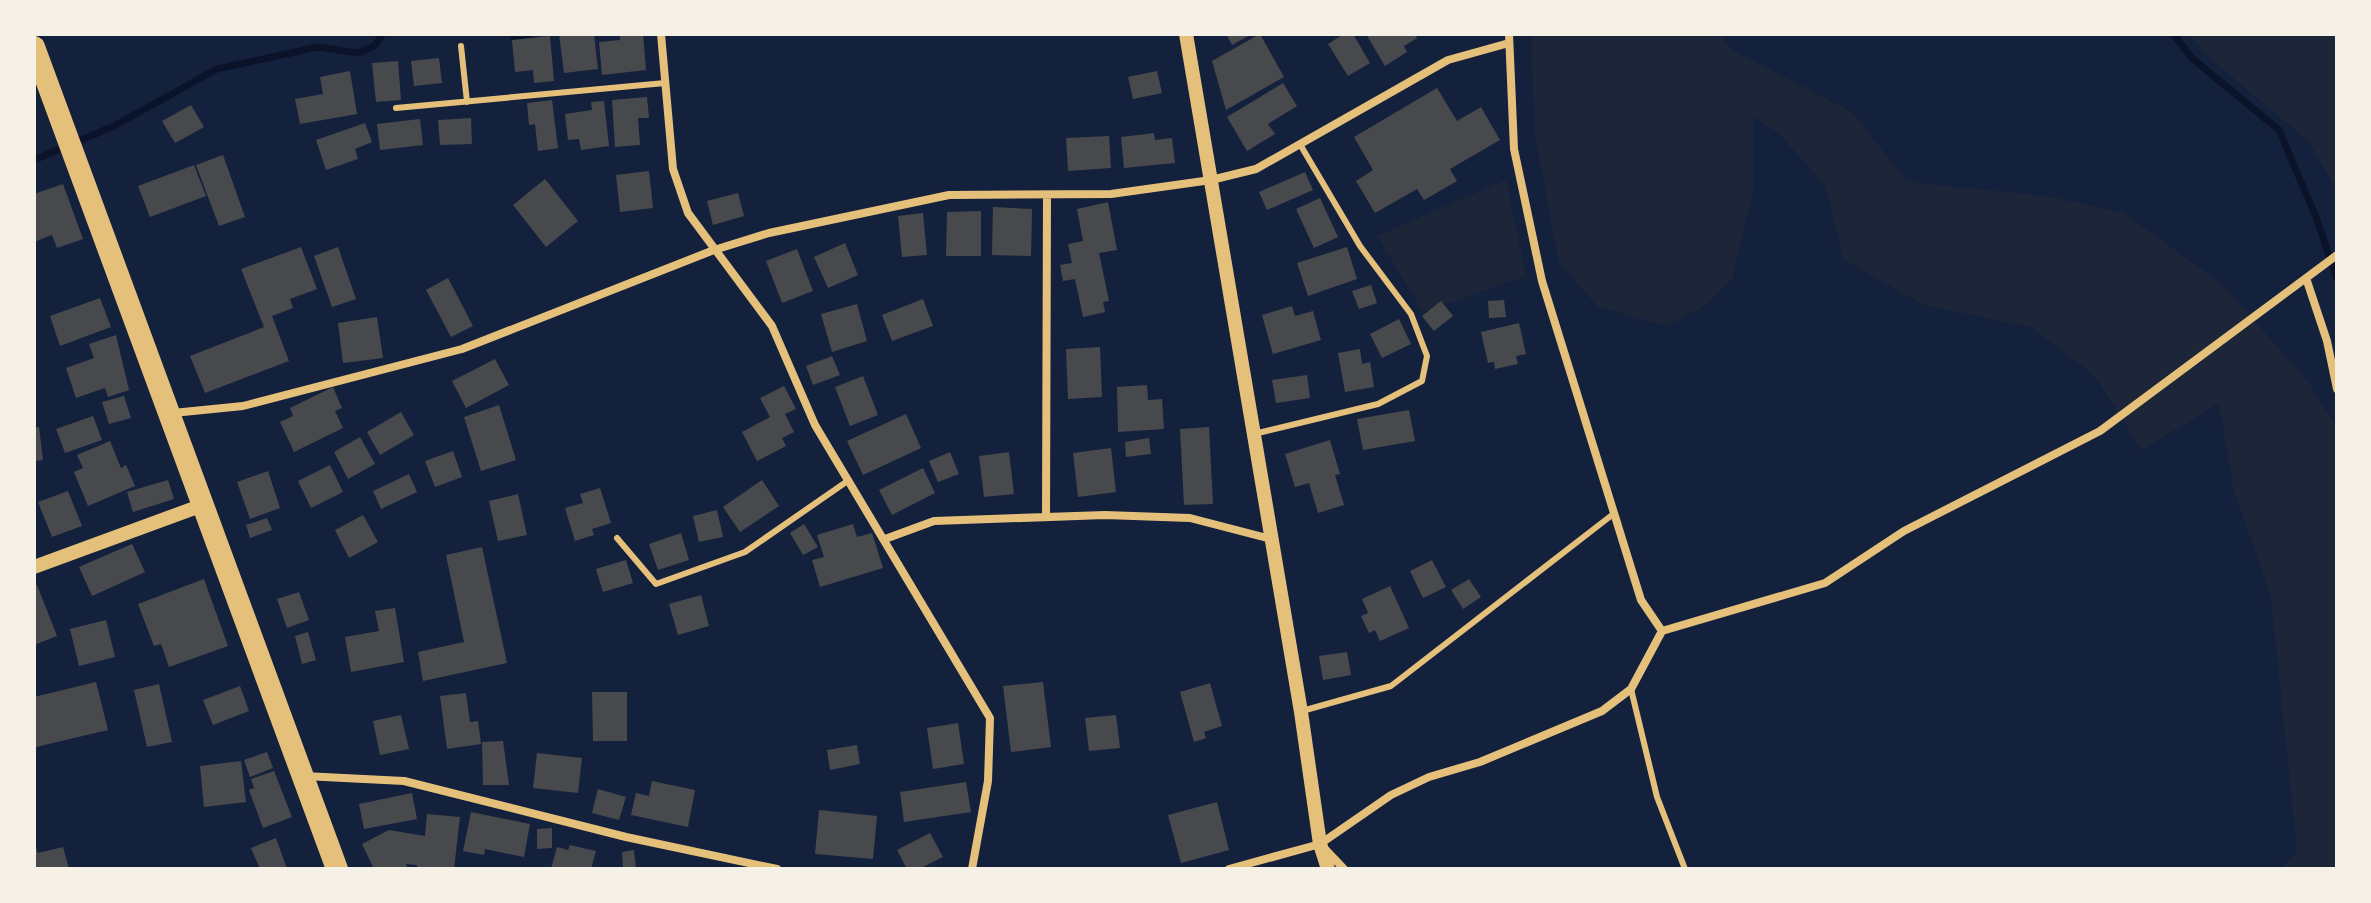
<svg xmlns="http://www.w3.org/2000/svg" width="2371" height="903" viewBox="0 0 2371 903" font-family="'Playfair Display',serif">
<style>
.green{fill:#1d2539}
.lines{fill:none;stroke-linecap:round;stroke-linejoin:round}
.stream{stroke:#0b132b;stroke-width:7}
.building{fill:#48494c}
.service{stroke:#e5c07b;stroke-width:6}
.minor{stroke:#e5c07b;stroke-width:8}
.tertiary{stroke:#e5c07b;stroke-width:14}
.trunk{stroke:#e5c07b;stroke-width:22}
</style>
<rect width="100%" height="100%" fill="#14213d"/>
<path class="green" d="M1531,34H1720L1732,50L1852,112L1907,182L2046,196L2124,213L2223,285L2309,383L2337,428V869H2282L2297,851L2271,598L2233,487L2219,403L2142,450L2094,375L2031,327L1924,305L1844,260L1825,185L1777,132L1753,117V190L1732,280L1701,308L1666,326L1597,306L1559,262L1535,135Z
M2190,34H2337V191L2309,142L2205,54Z
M1506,180L1526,276L1423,312L1377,236Z"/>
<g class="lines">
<path class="stream" d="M513,34L514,37L530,34
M2173,34L2193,59L2279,130L2316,217L2337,279
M34,160L114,126L217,69L318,47L358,53L374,46L383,34"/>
</g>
<path class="building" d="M559,34H594L598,69L564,73Z
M620,34H643L646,70L602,75L599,42L620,40Z
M1226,34H1252L1232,45Z
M1260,34L1284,77L1226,110L1212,61Z
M1344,34H1353L1370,63L1348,76L1328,44Z
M1366,34H1415L1417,38L1404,46L1407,52L1385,66Z
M550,36L554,81L534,83L533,70L515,72L512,40Z
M439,58L442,83L414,86L411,61Z
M398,61L401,100L376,102L372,63Z
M350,71L357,114L300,124L295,99L323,94L320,77Z
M1157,71L1162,93L1133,99L1128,77Z
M1283,83L1297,106L1268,124L1275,134L1247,151L1227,117Z
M1437,88L1457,121L1481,107L1500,140L1450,169L1457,181L1424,200L1417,189L1375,213L1356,181L1373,170L1354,137Z
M647,97L649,118H638L640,145L615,147L612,100Z
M552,100L558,148L538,151L535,124L529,125L527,103Z
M604,101L609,146L581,150L579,139L568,140L565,114L592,110L591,102Z
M191,105L204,127L175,143L162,121Z
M471,118L472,144L440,145L438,120Z
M420,119L423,145L380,150L377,124Z
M365,123L372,142L355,149L358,159L326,170L316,140Z
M1154,133L1155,140L1172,138L1175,163L1124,168L1121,137Z
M1109,136L1111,168L1068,171L1066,138Z
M223,155L245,217L219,226L196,165Z
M194,165L206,196L150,217L138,186Z
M649,171L653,208L620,212L616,175Z
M1305,172L1313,190L1267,210L1259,192Z
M545,179L578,221L546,247L513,205Z
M63,184L83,239L57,248L52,235L34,242V194Z
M738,193L744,216L713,225L707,201Z
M1320,198L1338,237L1314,248L1296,209Z
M1108,202L1117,250L1099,253L1109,301L1103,302L1105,312L1083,317L1075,279L1063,281L1060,265L1072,263L1068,244L1083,241L1077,209Z
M993,207L1032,209L1031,256L992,255Z
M981,211V256H946L947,212Z
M923,213L927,255L902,257L898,216Z
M845,243L858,275L828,288L814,257Z
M301,247L317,289L290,299L293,308L272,316L289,361L205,393L190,356L264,327L241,269Z
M338,247L356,299L332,307L314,256Z
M1347,247L1357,279L1308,296L1297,263Z
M797,249L813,291L782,303L766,261Z
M448,278L473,326L451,337L426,290Z
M1371,285L1377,303L1359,309L1352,291Z
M100,298L111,327L60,346L50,316Z
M923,299L933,326L892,341L882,315Z
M1504,300L1506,317L1489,318L1488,301Z
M1441,301L1453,316L1434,331L1422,316Z
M857,304L867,341L832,352L821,314Z
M1292,306L1295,316L1313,311L1321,340L1273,354L1262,315Z
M377,317L383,358L343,363L338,323Z
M1399,319L1411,344L1382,358L1370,334Z
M1519,323L1526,354L1516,356L1518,364L1495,369L1494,362L1488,363L1481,332Z
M116,335L129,390L108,397L105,388L76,398L66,368L94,358L89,344Z
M1100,347L1102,397L1068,399L1066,349Z
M1360,349L1362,364L1370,362L1374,387L1345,392L1338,353Z
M832,356L840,375L813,385L806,366Z
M495,359L509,385L466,408L452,381Z
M1307,375L1310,398L1276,403L1272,380Z
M863,376L878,415L850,426L835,387Z
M1147,385L1148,400L1162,399L1164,429L1118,432L1117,387Z
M784,386L796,409L785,414L794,432L782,438L786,446L757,461L742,432L770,417L760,398Z
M333,387L342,408L335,411L343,428L294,452L280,422L293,416L290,408Z
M124,396L131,418L109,424L102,402Z
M499,405L516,460L481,471L464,417Z
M1409,410L1415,441L1363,450L1357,419Z
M401,412L414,435L380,455L367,432Z
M906,414L921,448L863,475L847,441Z
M93,416L102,440L65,453L56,429Z
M39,427L43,460L34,461V428Z
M1209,427L1213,504L1184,505L1180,429Z
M360,437L375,464L348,479L334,452Z
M1149,438L1151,454L1126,457L1125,442Z
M1330,440L1340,474L1335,475L1344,505L1318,513L1309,483L1295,487L1285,454Z
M110,441L121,468L126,465L135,486L88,506L74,472L83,468L77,455Z
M1111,448L1116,492L1078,497L1073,453Z
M453,451L462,477L435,487L425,461Z
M950,452L959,474L938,482L929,461Z
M1009,452L1014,494L984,497L979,456Z
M330,465L343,492L311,508L298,481Z
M923,468L935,493L892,515L879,490Z
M268,471L280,508L250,519L237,482Z
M409,474L417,492L381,509L373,491Z
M168,480L174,499L133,512L127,492Z
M762,480L779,506L740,532L723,507Z
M600,488L611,523L592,529L594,535L575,541L565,508L583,503L580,494Z
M68,491L82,526L52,537L38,502Z
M518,494L527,535L498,541L489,501Z
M717,510L723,537L699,542L693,516Z
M363,515L378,542L349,558L335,530Z
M267,518L272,530L250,538L246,525Z
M804,524L818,547L803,555L790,533Z
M853,524L857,537L872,533L883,568L820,587L812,560L824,557L817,535Z
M681,533L689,560L658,570L649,544Z
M132,544L145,572L92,596L79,567Z
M482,547L507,663L423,681L418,652L464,642L446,555Z
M626,560L633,583L603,592L596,569Z
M1432,560L1446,587L1423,598L1410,571Z
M204,579L228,646L169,667L161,644L154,646L138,604Z
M1469,579L1481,597L1463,609L1451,590Z
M37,585L57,636L34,645V586Z
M1390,586L1409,628L1380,641L1375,630L1369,633L1361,616L1368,613L1362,599Z
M299,592L309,620L287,628L277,599Z
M701,595L709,626L678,635L669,604Z
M395,608L404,662L351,672L345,637L379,631L375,611Z
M106,620L115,657L79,666L70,629Z
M308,632L316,660L302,664L295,636Z
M1347,652L1351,675L1323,680L1319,656Z
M96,682L108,730L36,747L34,697Z
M1043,682L1051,747L1011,752L1003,686Z
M1210,683L1222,726L1204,732L1206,738L1194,742L1180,692Z
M159,684L172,742L147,747L134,690Z
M240,686L249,711L213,725L203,700Z
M592,692H627V741H593Z
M466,693L470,722L478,721L481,744L447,749L440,696Z
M401,715L409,749L380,755L373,721Z
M1116,715L1120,748L1089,751L1085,718Z
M958,723L964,764L933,769L927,728Z
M503,741L509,785H483L482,742Z
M857,745L860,764L830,770L827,750Z
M267,752L273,768L250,777L244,760Z
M537,753L582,758L578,793L533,788Z
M241,761L246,802L204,807L200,766Z
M274,771L292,817L263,828L249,790L254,788L251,779Z
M652,781L695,790L688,827L631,815L636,793L649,796Z
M966,782L971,812L904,822L900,792Z
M598,789L626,797L619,820L592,813Z
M412,793L417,819L364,829L359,804Z
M1217,802L1229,850L1181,863L1168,815Z
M819,810L877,816L873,859L815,854Z
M471,812L530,824L524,857L485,849L484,855L463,851Z
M427,814L460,817L454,869H417V865L406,864L408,869H374L362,844L389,830L425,836Z
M552,828V848L537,849V829Z
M930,833L943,857L919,869H907L897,850Z
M276,838L287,869H260L251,848Z
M34,842L38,853L63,847L69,869H34Z
M570,845L596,851L591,869H551L557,847L568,850Z
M634,850L636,869H623L622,852Z"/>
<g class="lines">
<path class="service" d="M461,46L467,102
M396,108L665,83
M1254,434L1378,404L1422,381L1427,356L1411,314L1360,246L1301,146
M617,538L656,584L745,552L849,480
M1631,689L1657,797L1685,869
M1302,711L1391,686L1612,515"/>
<path class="minor" d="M661,34L673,169L688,213L772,326L815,425L990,718L988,781L972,869
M1509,34L1514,149L1542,281L1641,600L1662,631
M2306,278L2327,341L2337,389
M173,413L243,406L462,349L714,250L769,233L949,195L1111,194L1211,180L1256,169L1448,60L1509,43
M1046,517L1047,195
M885,539L934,521L1105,515L1190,518L1271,539
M304,776L404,781L626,837L777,869
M1326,850L1344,869
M1229,869L1320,844L1391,795L1429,777L1480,762L1602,711L1631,689L1662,631L1825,583L1904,531L2100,431L2337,255"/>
<path class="tertiary" d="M1186,34L1301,712L1320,844L1328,869
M34,567L203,505"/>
<path class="trunk" d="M34,47L337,869"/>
</g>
<rect width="2371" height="903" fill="none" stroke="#f6f1e7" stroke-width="72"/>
</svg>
